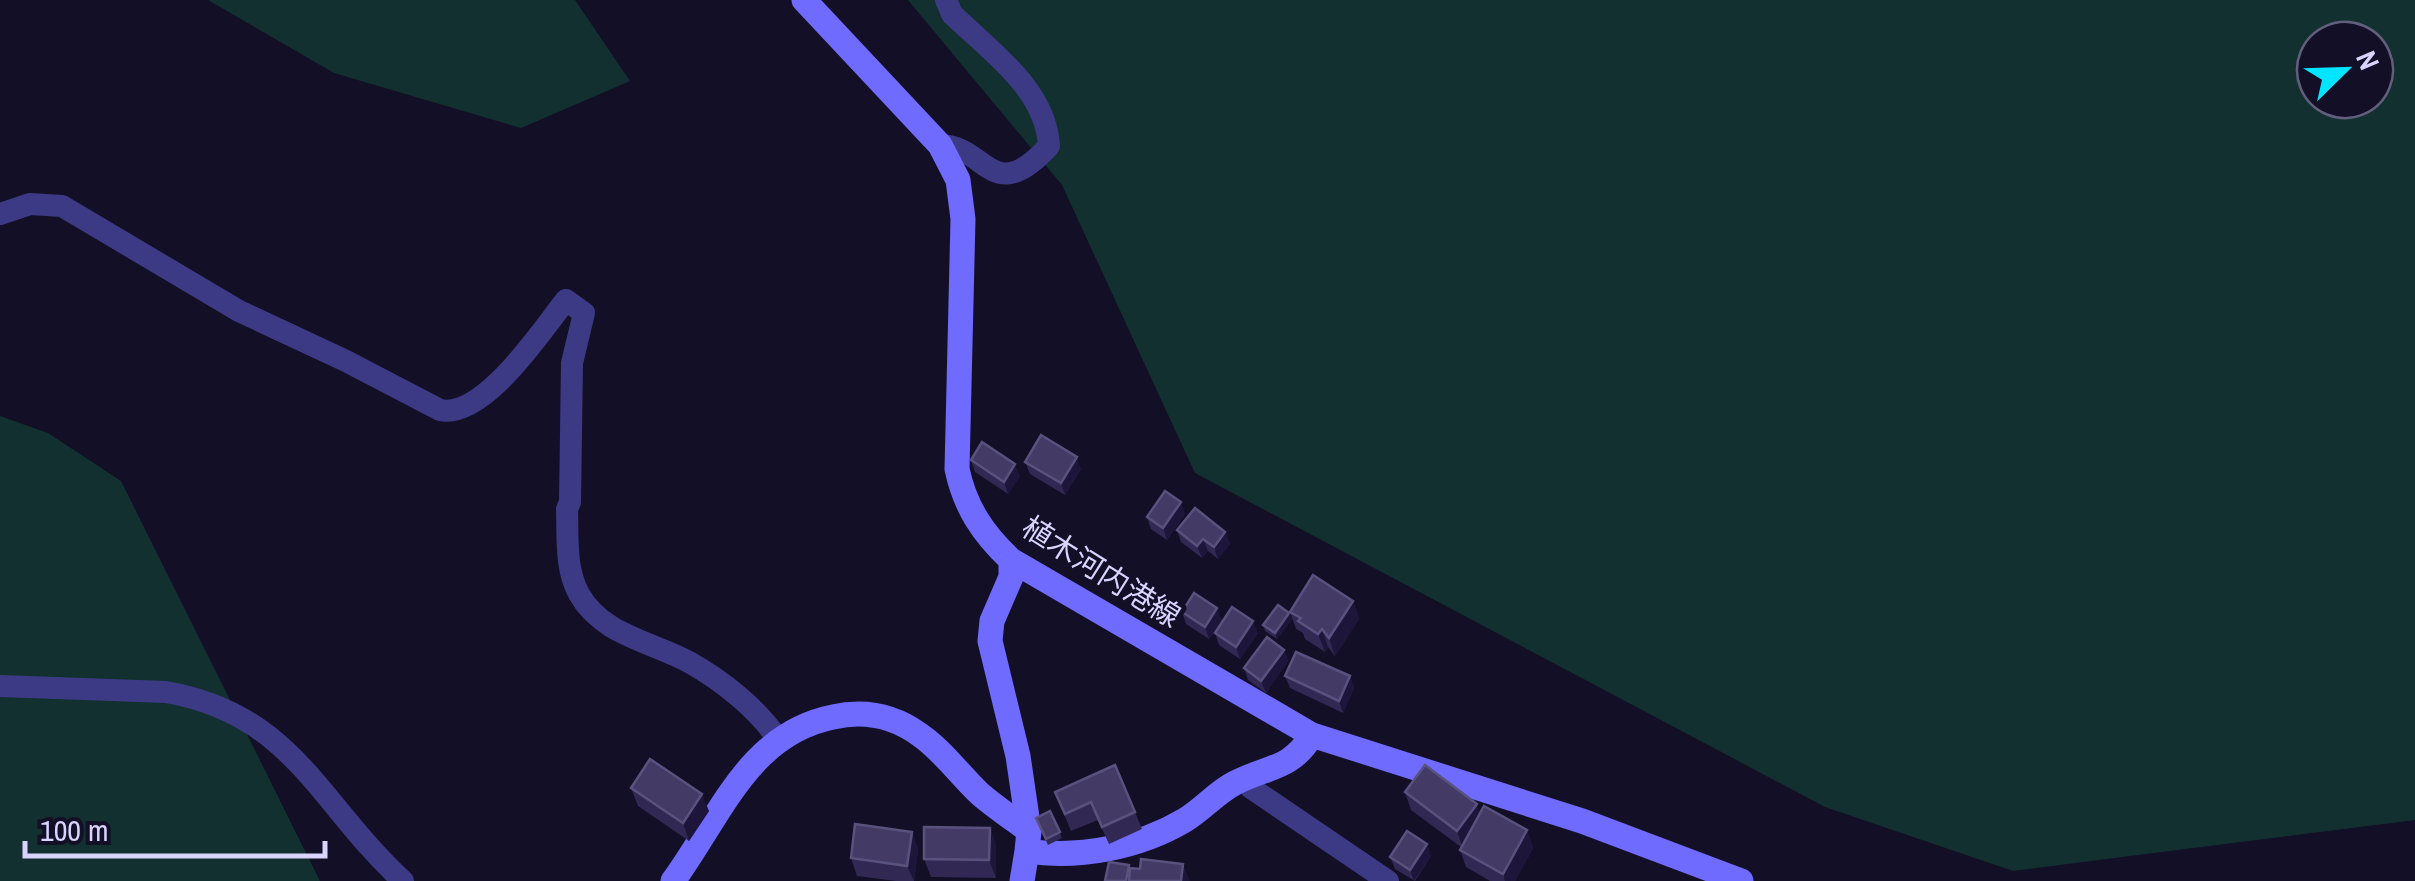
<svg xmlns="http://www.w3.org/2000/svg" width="2415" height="881" viewBox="0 0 2415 881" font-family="'Archivo Narrow','Noto Sans JP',sans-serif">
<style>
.green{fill:#12302f;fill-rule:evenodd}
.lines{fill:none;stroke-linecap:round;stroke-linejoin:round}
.street{stroke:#3d3a85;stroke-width:22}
.secondary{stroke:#6f6bff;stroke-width:25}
.wall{fill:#312854}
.shaded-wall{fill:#1d163a}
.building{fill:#433a66;stroke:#5a527e;stroke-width:2.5}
.labels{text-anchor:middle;stroke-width:10;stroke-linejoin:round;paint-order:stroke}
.street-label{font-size:30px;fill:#d9d4ff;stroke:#130f26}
</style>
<rect width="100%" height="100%" fill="#130f26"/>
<path class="green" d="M208,0H575L630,81L521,128L334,73Z
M908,0H2415V820L2013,871L1825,807L1195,473L1062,185ZM2315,40H2375V100H2315Z
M0,416L48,433L121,481L320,881H0Z"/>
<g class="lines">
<path class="street" d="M940,145C987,146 992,208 1049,146C1046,89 990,51 952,14L946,0
M0,214L30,204L62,206L239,311L346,361L440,410C484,419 541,331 566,300L584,313L572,363L570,502L567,509C568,537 565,569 579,594C602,635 650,641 689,662C721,680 757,708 777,738
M0,686L166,692C293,714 318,803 403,881
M1245,779L1251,788L1388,881"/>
<path class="secondary" d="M804,0L940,145L958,180L963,219L957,469C965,507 983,534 1011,560L1312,735L1582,821L1741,881
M1011,560V577L992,621L990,641L1018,756L1029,831
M673,881C720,817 748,734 833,717C864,710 894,716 920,735C942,750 960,775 980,794C995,807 1013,819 1029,831L1027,851C1079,859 1140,847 1185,820C1203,809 1217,792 1235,783C1268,766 1291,770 1312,735
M1022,881L1027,851"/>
</g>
<path class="wall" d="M971,460L1020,476L1008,494L975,472Z
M1025,462L1081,469L1065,495L1030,474Z
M1185,514L1167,540L1151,529L1147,517Z
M1177,530L1225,532L1230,544L1218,559L1208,551L1202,558L1181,542Z
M1353,601L1359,619L1335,656L1328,647L1325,652L1305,639L1303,633L1296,629L1290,612Z
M1182,612L1222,620L1209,639L1186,624Z
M1289,613L1292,619L1277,639L1265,631L1263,625Z
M1215,633H1258L1240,659L1219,645Z
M1284,650L1288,661L1266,693L1248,680L1244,668Z
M1285,676H1350L1354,688L1343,713L1290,688Z
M631,788L709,811L689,841L638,806Z
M1055,792L1135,812L1142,829L1109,844L1098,820L1071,831Z
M1405,792L1480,813L1527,830L1533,848L1515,881H1490L1466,867L1460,850L1461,847L1411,810Z
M1050,811L1062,838L1048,845L1036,818Z
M990,828L996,846V878L931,877L924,859Z
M912,832L918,849L914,881H896L857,876L851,858Z
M1427,844L1431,856L1415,881L1395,869L1390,857Z"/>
<path class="shaded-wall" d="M1077,457L1081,469L1065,495L1061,483Z
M1015,464L1020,476L1008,494L1004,482Z
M1181,502L1185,514L1167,540L1163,528Z
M1225,532L1230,544L1218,559L1214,547Z
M1203,539L1208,551L1202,558L1197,546Z
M1353,601L1359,619L1335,656L1329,638Z
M1217,608L1222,620L1209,639L1205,627Z
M1289,613L1292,619L1277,639L1275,633Z
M1253,621L1258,633L1240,659L1236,647Z
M1322,629L1328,647L1325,652L1318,634Z
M1284,650L1288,661L1266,693L1261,681Z
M1350,676L1354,688L1343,713L1339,701Z
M702,794L709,811L689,841L683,823Z
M1477,804L1483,822L1463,849L1457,831Z
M990,828L996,846V878L989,860Z
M1527,830L1533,848L1515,881H1505L1503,874Z
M912,832L918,849L914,881L907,866Z
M1427,844L1431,856L1414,881L1410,870Z
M1183,864L1190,881H1181Z"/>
<path class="building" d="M1041,435L1077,457L1061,483L1025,462Z
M982,442L1015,464L1004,482L971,460Z
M1165,491L1181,502L1163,528L1147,517Z
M1195,508L1225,532L1214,547L1203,539L1197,546L1177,530Z
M1313,575L1353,601L1329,638L1322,629L1318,634L1298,621L1301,618L1290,612Z
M1194,593L1217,608L1205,627L1182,612Z
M1278,605L1289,613L1275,633L1263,625Z
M1232,607L1253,621L1236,647L1215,633Z
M1267,637L1284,650L1261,681L1244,668Z
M1296,652L1350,676L1339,701L1285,676Z
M650,759L702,794L683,823L631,788Z
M1115,765L1135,812L1102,827L1091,802L1065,814L1055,792Z
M1425,765L1477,804L1457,831L1405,792Z
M1484,806L1527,830L1503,874L1460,850Z
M1050,811L1060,832L1046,839L1036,818Z
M855,824L912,832L907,866L851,858Z
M924,827L990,828L989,860L924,859Z
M1407,831L1427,844L1410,870L1390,857Z
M1141,859L1183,864L1181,881H1129L1130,868L1140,869Z
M1109,862L1129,865L1126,881H1105Z"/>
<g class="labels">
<g class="street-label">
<text transform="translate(1101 572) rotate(32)" y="10">植木河内港線</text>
</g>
</g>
<g transform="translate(2345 70) rotate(67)"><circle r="48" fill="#130f26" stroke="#625e7d" stroke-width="2.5"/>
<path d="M0-8L18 38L0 25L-18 38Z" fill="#00e5ff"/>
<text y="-15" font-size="28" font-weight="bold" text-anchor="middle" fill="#d9d4ff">N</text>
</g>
<path d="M25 841v15h300v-15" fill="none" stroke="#d9d4ff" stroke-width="5"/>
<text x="40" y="841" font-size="30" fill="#d9d4ff" stroke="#130f26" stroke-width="8" paint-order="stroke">100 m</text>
</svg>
